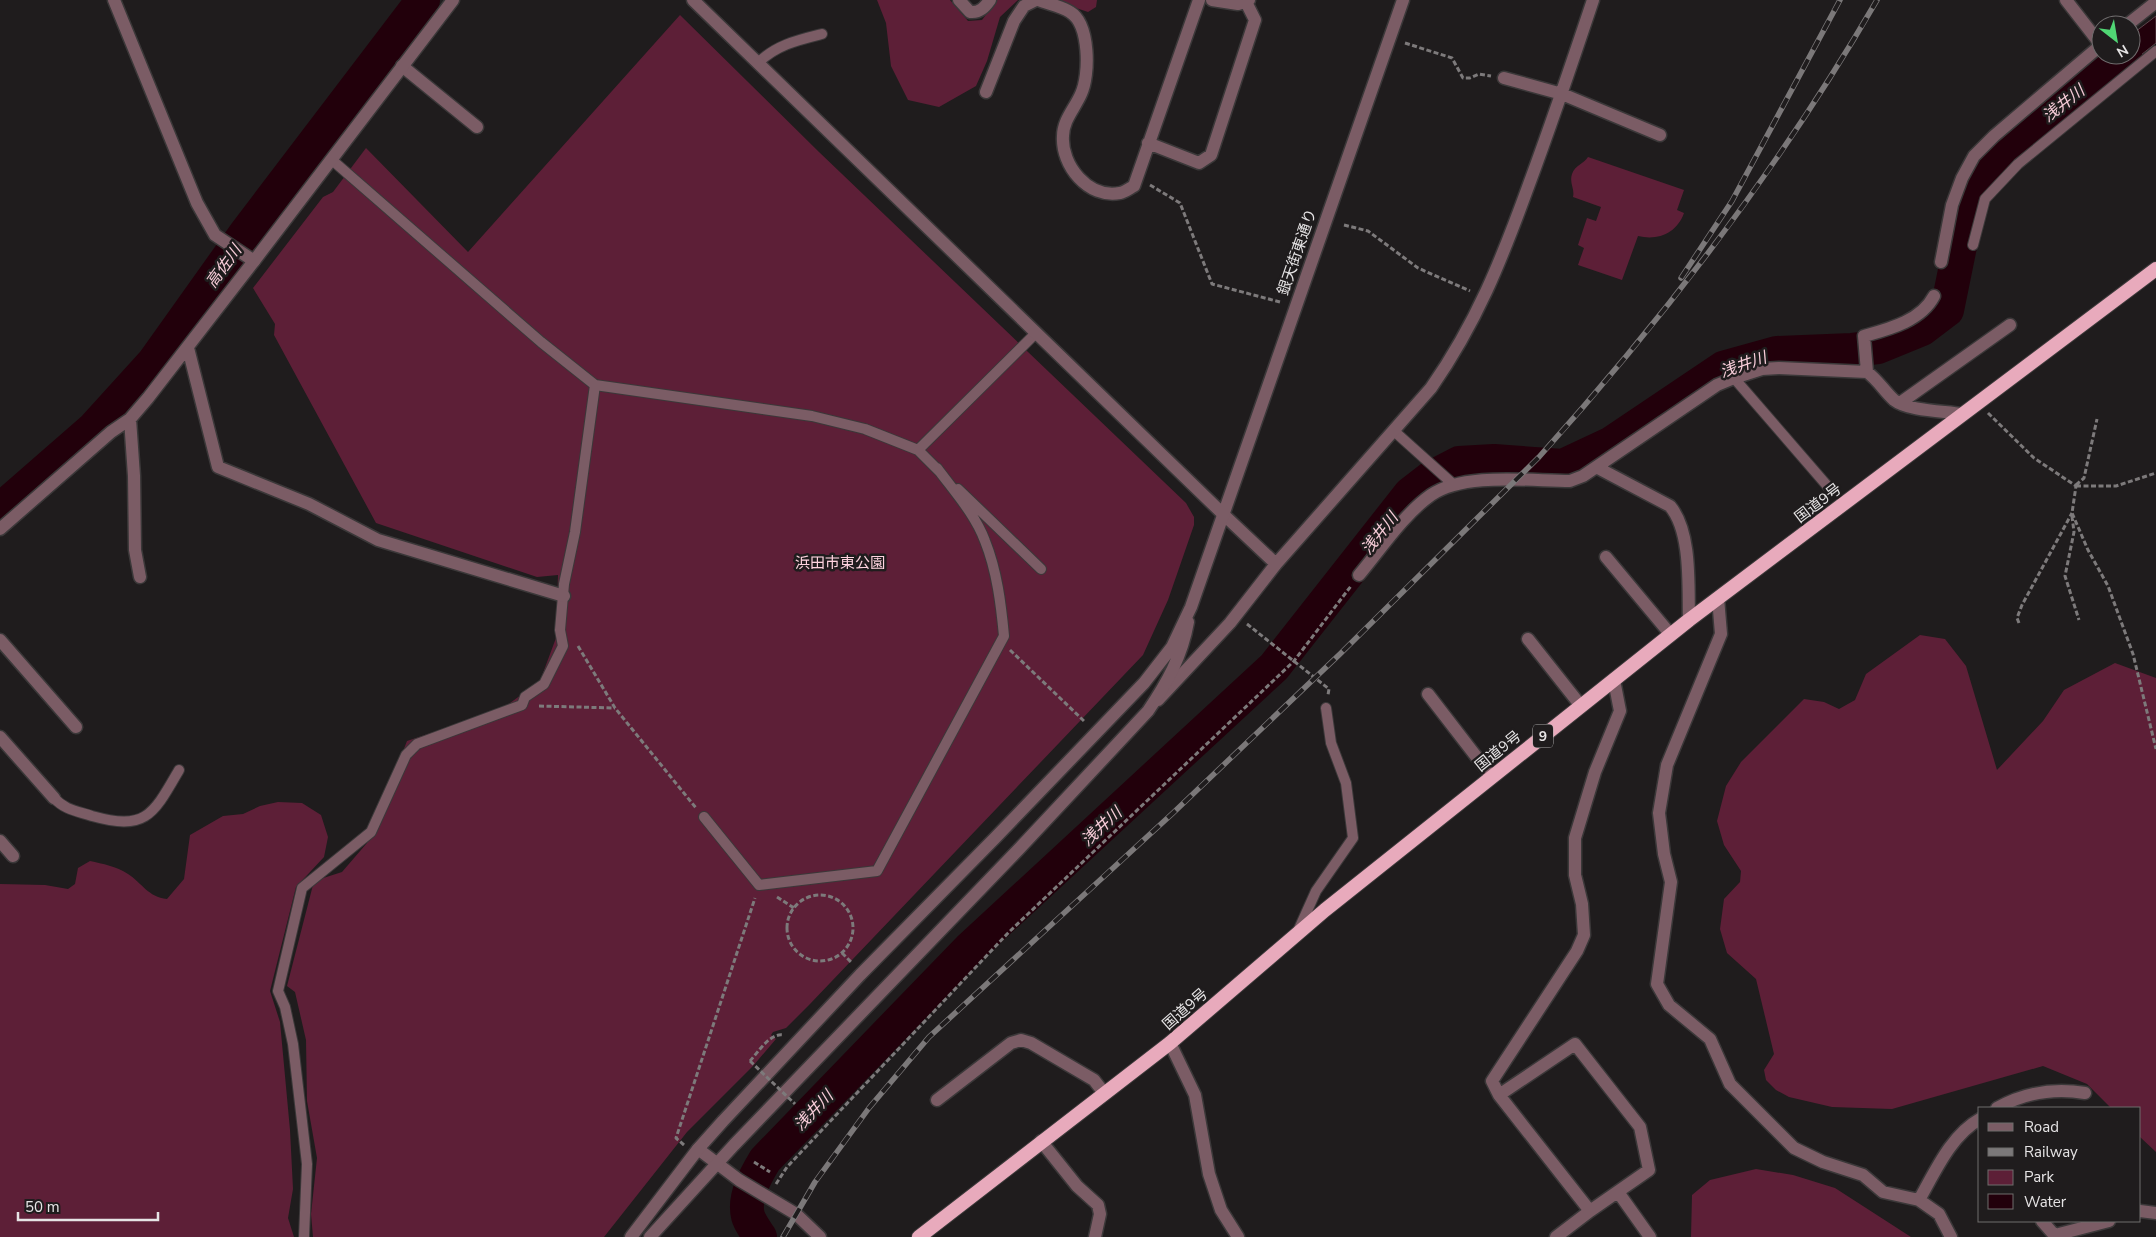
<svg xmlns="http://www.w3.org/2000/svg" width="2156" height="1237" viewBox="0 0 2156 1237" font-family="'Nunito Sans','Noto Sans JP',sans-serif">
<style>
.green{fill:#5d1f37}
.water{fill:#22000b;stroke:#5d444c}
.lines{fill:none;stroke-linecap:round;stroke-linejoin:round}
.river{stroke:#22000b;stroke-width:34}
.service-casing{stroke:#3b3839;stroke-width:12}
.minor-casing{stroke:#3b3839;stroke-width:15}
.tertiary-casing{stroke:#3b3839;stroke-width:15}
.trunk-casing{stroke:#3b3839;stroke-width:16}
.path{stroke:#7d7a7b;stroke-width:3;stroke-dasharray:5 2.5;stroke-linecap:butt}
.service{stroke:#7b5c65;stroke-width:10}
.minor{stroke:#7b5c65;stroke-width:12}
.tertiary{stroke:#7b5c65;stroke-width:12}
.trunk{stroke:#e8aabc;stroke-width:14}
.rail-casing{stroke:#7b7879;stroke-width:5.5}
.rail{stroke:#1f1c1d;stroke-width:4;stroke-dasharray:11;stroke-linecap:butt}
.path-bridge{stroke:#7d7a7b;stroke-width:3;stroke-dasharray:5 2.5;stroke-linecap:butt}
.labels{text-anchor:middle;stroke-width:5;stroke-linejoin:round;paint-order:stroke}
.shield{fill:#1f1c1d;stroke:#aaa8a9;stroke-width:1}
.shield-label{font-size:14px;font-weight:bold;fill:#e6e4e5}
.street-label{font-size:15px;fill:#e6e4e5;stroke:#1f1c1d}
.park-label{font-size:15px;fill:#fed3df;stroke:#1f1c1d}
.water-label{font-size:16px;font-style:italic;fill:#f8cdd9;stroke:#1f1c1d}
</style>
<rect width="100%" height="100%" fill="#1f1c1d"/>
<path class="green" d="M877,0H950L968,21L982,20L997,0H1018L1000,17L987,61L976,86L939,107L908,100L891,66L886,23Z
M1052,0H1097L1096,7L1088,12Z
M680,15L819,152L1186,503L1194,517V525L1168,600L1143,655L810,1004L786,1028L773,1032L771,1035L776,1039L753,1066L687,1132L604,1237H313L311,1214L317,1158L307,1101L306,1040L295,992L287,986L314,881L342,872L367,843L407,741L502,709L540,681L556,638L558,575L537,577L376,523L274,335L275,324L253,288L323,197L333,192L366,148L468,252Z
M1588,157L1684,190L1677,210L1684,213C1677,233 1658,241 1638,236L1622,280L1578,265L1584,248L1578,245L1587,218L1596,221L1601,207L1573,197C1575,189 1569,183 1572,174C1575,165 1584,164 1588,157Z
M1920,635L1945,639L1966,666L1997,770L2043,721L2064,690L2115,663L2156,678V1152L2140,1137V1108H2111L2087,1084L2043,1066L1892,1109L1832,1107L1789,1097L1776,1090L1766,1080L1764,1070L1774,1054L1756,979L1727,953L1720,929L1724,899L1740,882L1741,871L1724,845L1717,821L1726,786L1741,762L1804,699L1824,702L1839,709L1855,700L1866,674Z
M278,802L302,803L321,815L328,837L324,857L296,887L270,991L280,1022L290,1130L293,1189L288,1218L294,1237H0V884L45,885L68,889L75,884L78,868L90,861C103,864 116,866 128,874C142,883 148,897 167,899L184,879L190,835L223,816L243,814L260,806Z
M1756,1169L1793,1175L1835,1188L1911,1237H1691L1692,1195L1710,1180Z"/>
<path class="water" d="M2156,16V43L2039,136L2025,117L2105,55H2131V35Z"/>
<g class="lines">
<path class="river" d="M0,510L94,428L153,363L245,234L423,0
M760,1237C756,1231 750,1223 748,1216C743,1197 756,1175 765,1160L969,949L1274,667L1410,494L1432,477L1459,463L1494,461L1563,466L1610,444L1723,368L1777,353L1852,350L1878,347L1922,329L1947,310L1969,202L1995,160L2016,139L2125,55"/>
<defs>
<path id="service" d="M758,63C776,45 798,40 822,34
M332,160L541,342L595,385L812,416L865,429L918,450L1035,334
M1973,245L1985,199L2018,164L2156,51
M1734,378L1830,489
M1394,431L1453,484
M918,450L940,472
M958,489L1041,569
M54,798C65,810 77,811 92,816C146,831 153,815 179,770
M704,817L759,885L877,871L1004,636C1001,604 997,571 985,541C975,514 954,491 937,468
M1298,931L1316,891L1353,838L1346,783L1331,743L1326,708
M304,1237L307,1164L293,1044L285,1007L278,991L302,888L371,832L406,755L417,744L522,705L525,697L544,684L563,646L560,630L564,584L575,532L595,385"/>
<path id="minor" d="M959,0L970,12C980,13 985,7 990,0
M1038,0C1048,4 1061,6 1070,12C1090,24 1090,75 1081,94C1075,108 1063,120 1063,136C1061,165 1088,199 1120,193C1125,192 1130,188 1134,186L1199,0
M1212,0L1238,4L1249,0
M402,66L477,127
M1504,78L1562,94L1660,135
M986,92L1014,21L1024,6L1036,0
M1148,143L1199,163L1211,155L1255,20L1246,2
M1941,262L1952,205L1962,178L1974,156L1994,136L2101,45
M188,348L218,467L309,504L378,540L564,596
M1867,372L1864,336C1889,329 1921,321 1934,296
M1900,403L2010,325
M130,419L134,476L135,550L140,577
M1598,468L1670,506C1692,532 1688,587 1689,620
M1224,515L1276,564
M0,529L111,432L130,419L148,398L254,261
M1606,557L1671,635
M1359,575C1380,550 1404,514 1431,495C1464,472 1530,481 1570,481L1583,476L1717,385L1734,378L1762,369L1779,368L1867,372C1878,380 1884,391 1894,400C1908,411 1944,411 1962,414
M1718,598L1721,634L1667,765L1659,813L1664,854L1671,882L1657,984L1669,1005L1710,1039L1730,1084L1794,1148L1823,1162L1863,1175L1883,1192L1919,1200L1939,1214L1951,1237
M1528,639L1581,706
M0,640L76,727
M1428,694L1492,777
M1158,700L1230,623L1276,564L1431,388C1477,322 1501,261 1528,187C1551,125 1572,63 1593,0
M0,737L54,798
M0,841L13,856
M1499,1095L1575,1044L1640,1127L1649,1170L1590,1211
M937,1100L1011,1043L1021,1040L1031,1043L1094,1080L1104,1093
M1997,1108C2024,1093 2055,1088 2085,1093
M1041,1141L1077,1186L1098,1205L1100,1214L1095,1237
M698,1149L739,1180L796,1214L820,1237
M1618,1192L1650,1237
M1919,1200C1935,1172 1951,1135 1980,1119
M2140,1211L2156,1213
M2042,1221L2056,1237
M2055,1235L2109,1221
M1556,1237L1590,1211L1499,1095L1492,1081L1577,951L1584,935L1582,904L1575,875V838L1595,772L1620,711L1614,680"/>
<path id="tertiary" d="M114,0L197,203L215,235L254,261L453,0
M693,0L1224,515
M2066,0L2101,45
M2127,25L2156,2
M1170,1043L1195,1095L1209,1174L1221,1210L1238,1237
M631,1237L698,1149L723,1121L860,975L995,838L1144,683L1172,647L1191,607L1403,0
M650,1237L734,1145L1018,850L1148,711C1167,683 1182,656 1188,622"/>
<path id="trunk" d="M919,1237L1170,1043L1325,910L1689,620L2156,269"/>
</defs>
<use href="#service" class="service-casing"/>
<use href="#minor" class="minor-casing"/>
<use href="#tertiary" class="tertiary-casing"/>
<use href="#trunk" class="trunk-casing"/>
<path class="path" d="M1405,43L1452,58L1463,78H1470L1479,74L1491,76
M1150,185L1180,203L1212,284L1280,302
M1344,225L1368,231L1418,268L1470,291
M1988,413L2034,458L2076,486L2072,513L2088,550L2108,586L2133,654L2156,749
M2076,485L2084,478L2097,419
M2076,486H2116L2156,473
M2072,516L2074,532L2065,576L2079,620
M2019,623L2017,618L2022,605L2072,513
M1247,624L1329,689L1328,695
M578,646L615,708L696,808
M1010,650L1085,722
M539,706L615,708
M787 928a33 33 0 1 1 66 0a33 33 0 1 1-66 0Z
M777,897L794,908
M842,953L852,963
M750,1061C759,1051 770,1033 783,1035
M684,1145L676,1138L755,898
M754,1162L770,1172
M776,1184L787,1167L1009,932L1294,661L1351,586"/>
<use href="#service" class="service"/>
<use href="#minor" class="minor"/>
<use href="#tertiary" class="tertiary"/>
<use href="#trunk" class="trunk"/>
<defs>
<path id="rail" d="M1681,278L1732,201L1840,0
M783,1237L815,1182L869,1108L929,1037L1173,813L1340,654L1539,457C1666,316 1782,164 1877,0"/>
</defs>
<use href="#rail" class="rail-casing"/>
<use href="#rail" class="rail"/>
<path class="path-bridge" d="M750,1061L795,1104"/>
</g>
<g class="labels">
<rect class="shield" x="1533" y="724.5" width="20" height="23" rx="4"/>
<g class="shield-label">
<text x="1543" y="741">9</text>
</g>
<g class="street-label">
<text transform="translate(1297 252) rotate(-71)" y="5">銀天街東通り</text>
<text transform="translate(1818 503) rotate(-37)" y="5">国道9号</text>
<text transform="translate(1498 751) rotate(-39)" y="5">国道9号</text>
<text transform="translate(1185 1009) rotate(-41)" y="5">国道9号</text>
</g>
<g class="park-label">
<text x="840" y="568">浜田市東公園</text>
</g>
<g class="water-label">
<text transform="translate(2063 103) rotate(-38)" y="6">浅井川</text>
<text transform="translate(223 266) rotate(-54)" y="6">高佐川</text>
<text transform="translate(1743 364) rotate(-19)" y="6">浅井川</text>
<text transform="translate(1379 533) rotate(-52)" y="6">浅井川</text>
<text transform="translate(1101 826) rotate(-43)" y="6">浅井川</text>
<text transform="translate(813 1110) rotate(-46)" y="6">浅井川</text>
</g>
</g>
<rect x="1978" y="1107" width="162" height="115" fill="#1f1c1d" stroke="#6f6c6d"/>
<rect x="1988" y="1123" width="25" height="8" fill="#7b5c65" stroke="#6f6c6d"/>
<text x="2024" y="1132" font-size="15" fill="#e6e4e5">Road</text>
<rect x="1988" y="1148" width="25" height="8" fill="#7b7879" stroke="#6f6c6d"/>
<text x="2024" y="1157" font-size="15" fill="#e6e4e5">Railway</text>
<rect x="1988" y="1170" width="25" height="15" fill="#5d1f37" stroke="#6f6c6d"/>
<text x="2024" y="1182" font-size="15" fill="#e6e4e5">Park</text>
<rect x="1988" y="1194" width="25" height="15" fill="#22000b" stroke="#6f6c6d"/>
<text x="2024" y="1207" font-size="15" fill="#e6e4e5">Water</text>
<g transform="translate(2116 40) rotate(149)"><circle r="24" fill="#1f1c1d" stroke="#6f6c6d"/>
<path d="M0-4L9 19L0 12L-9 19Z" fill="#50d674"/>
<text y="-8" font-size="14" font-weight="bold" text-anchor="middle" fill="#e6e4e5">N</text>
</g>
<path d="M18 1212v8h140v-8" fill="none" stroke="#e6e4e5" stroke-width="2.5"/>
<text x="25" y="1212" font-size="15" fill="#e6e4e5" stroke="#1f1c1d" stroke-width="4" paint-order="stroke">50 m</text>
</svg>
